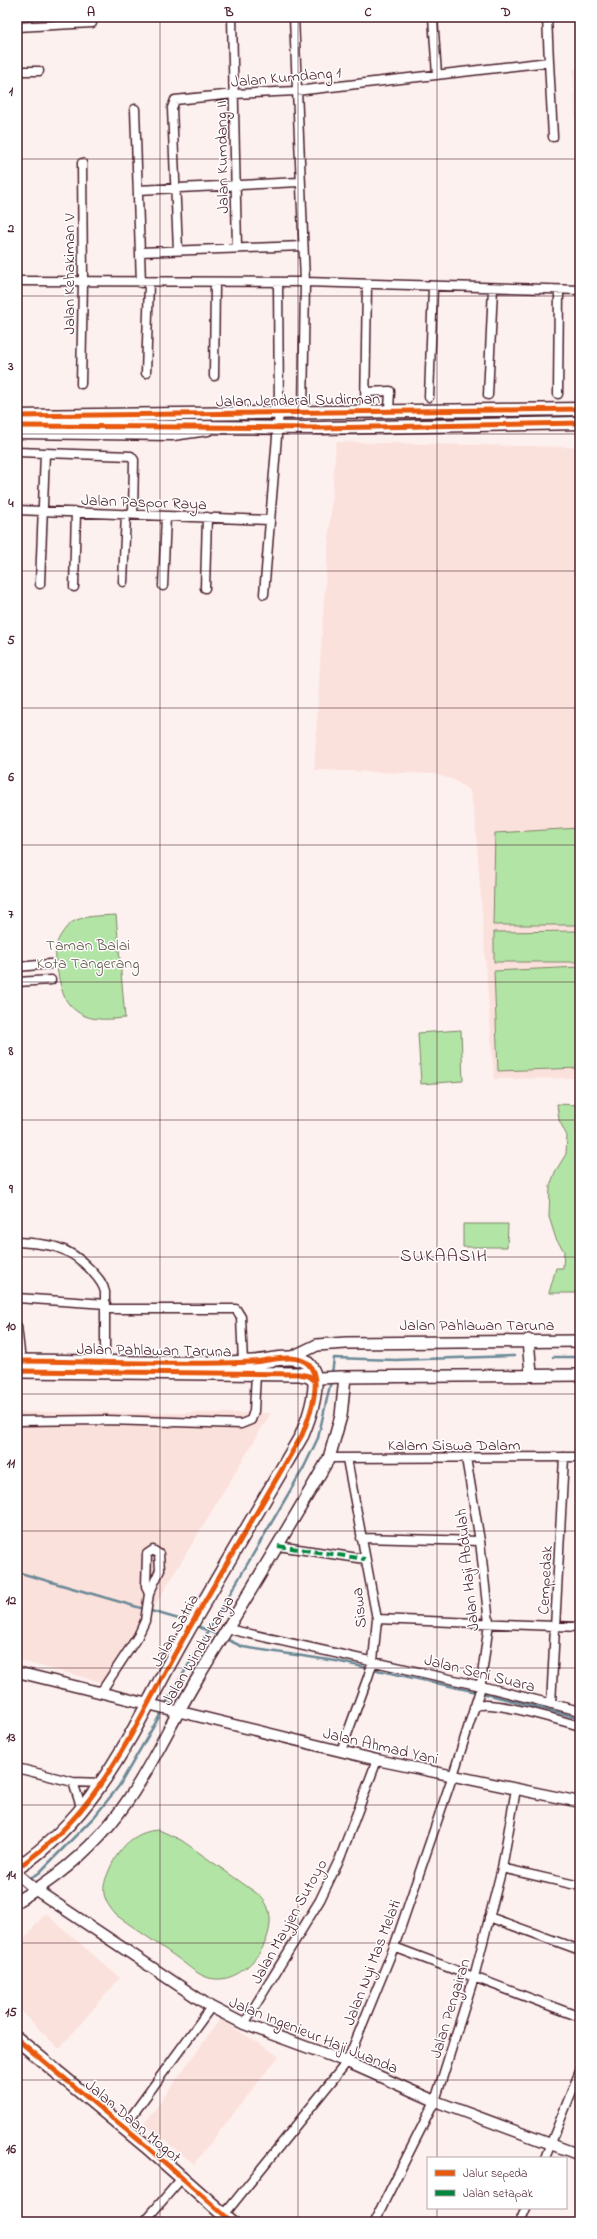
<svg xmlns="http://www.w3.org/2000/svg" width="597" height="2239" viewBox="0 0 597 2239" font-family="'Indie Flower',sans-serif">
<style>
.built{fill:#fbe1dc}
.green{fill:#b2e5a5;stroke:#7e8268}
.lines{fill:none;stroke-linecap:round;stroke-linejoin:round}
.stream{stroke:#6b8997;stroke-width:2.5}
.minor-casing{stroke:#4a1f2b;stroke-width:11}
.tertiary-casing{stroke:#4a1f2b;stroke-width:13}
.secondary-casing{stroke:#4a1f2b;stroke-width:14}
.primary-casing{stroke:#4a1f2b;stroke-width:15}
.trunk-casing{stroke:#4a1f2b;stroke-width:16}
.minor{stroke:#fff;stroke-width:8}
.tertiary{stroke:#fff;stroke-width:10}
.secondary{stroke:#fff;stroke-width:11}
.primary{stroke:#fff;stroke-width:12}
.trunk{stroke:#fff;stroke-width:13}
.quiet{stroke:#00873e;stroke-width:4;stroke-dasharray:8 4;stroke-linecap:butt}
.cycleway-casing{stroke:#fff;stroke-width:8}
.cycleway{stroke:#e8590c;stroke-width:5}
.grid{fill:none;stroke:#4a1f2b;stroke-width:1;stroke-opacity:0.55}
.labels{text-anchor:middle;stroke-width:3;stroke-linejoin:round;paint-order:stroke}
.street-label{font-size:16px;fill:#4a1f2b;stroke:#fff}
.park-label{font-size:16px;fill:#695a50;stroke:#fff}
.quarter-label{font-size:18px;letter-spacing:1px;fill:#4a1f2b;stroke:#fff}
.neatline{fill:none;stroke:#4a1f2b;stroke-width:1.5}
.grid-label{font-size:13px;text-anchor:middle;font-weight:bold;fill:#4a1f2b}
</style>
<rect width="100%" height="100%" fill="#fdf1ef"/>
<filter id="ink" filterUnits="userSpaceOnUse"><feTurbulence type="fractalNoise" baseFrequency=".025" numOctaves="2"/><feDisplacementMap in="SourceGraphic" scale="8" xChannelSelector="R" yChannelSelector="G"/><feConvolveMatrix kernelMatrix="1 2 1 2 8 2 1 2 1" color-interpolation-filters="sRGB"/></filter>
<g filter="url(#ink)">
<path class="built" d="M573,69H580V241Z
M336,442L580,447V1078L494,1079L475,820L470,791L454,780L434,774L314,770L323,612Z
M17,1412L271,1413L150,1614L107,1679L101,1682L17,1660Z
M45,1913L120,1978L59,2049L17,2007V1949Z
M220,2019L279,2056L194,2164L144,2124Z"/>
<path class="green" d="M580,828V925H493L495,833Z
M116,915L125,1018C112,1019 97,1021 85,1016C78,1013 70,1007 66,1000C60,990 54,958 56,946C58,938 64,929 71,923C82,915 102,916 116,915Z
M580,931V962H494V932Z
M580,967V1068L498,1071L494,971Z
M461,1030L463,1081L421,1084L418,1033Z
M557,1104L580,1105V1293H549L556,1268H563L564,1251L556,1239L549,1217L550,1186L555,1172L566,1154L567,1136L559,1120Z
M463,1224H508L507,1247H463Z
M159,1830L181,1840L255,1892C262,1897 267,1903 269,1911C277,1942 242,1987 209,1978C198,1975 188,1966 179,1959C158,1944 137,1930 116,1915C111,1909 106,1903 104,1894C103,1887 105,1880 108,1873C117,1850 133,1831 159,1830Z"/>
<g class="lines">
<path class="stream" d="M553,1357H580
M332,1374L334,1358L395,1360L514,1356
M17,1572L189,1622
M195,1625L220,1636
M226,1639L243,1647L336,1661L477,1692
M482,1693L580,1718
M165,1705L304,1467L318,1438L331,1381
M28,1879L39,1873L95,1816L119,1786L163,1710"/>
<defs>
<path id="minor" d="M232,17L237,248
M294,17L305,282L303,412
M433,17L437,75
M17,27L92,23
M549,62L553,137
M17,71H39
M135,109L141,283
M138,190L299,182
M178,250L172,108L175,100L234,94L296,91L549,62L547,17
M140,252L303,246
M17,281L305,282L580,290
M146,373L149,283
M214,376L215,282
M81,384L83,282L82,163
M366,392L390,391L389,410
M558,394L559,291
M488,395L493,288
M429,397L433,287
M365,410L367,284
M17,452L131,456L134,460L133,514
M17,510L270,520
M123,582L126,514
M40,584L45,453
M163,586L166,516
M74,587L76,512
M205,588L207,517
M264,594L279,412L278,282
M17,967L50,964
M17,982L51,980
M17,1242C48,1244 67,1245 90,1269C96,1276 103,1282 105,1292V1361
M17,1298L106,1304
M106,1309H236L241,1317L243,1363
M17,1326L21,1361
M17,1421L106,1420L241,1424L251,1420L254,1411L256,1374
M329,1458L580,1457
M361,1538L480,1541
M278,1546L365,1559
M377,1619L580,1627
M228,1629L481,1686L580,1711
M98,1692L103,1689L138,1636L145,1621L149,1594L146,1586L147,1554L153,1550L159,1554L160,1570L149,1594
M551,1704L564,1457
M474,1707C488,1698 562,1721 580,1726
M341,1751L368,1677L373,1661L377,1619L347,1459
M17,1768L73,1782L102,1783
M73,1782L82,1810
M502,1868L580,1886
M489,1917L580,1950
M394,1947L580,2017
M244,2024L320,1900L340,1858L377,1760
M123,2128L211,2007
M545,2158L580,2071
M224,2215L347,2062L394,1947L455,1769L480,1690L489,1623L480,1541L466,1458
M144,2222L182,2178
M374,2222L435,2101L474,1977L502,1868L516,1789
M520,2222L526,2208"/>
<path id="tertiary" d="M17,433L173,435L208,430
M17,1672L377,1760L580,1802
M17,1874L36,1890L211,2007L244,2024L347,2062L435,2101L580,2155"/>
<path id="secondary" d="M528,1340L531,1374
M290,1358L317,1345L346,1343L580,1341
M314,1380L320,1378L340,1377L580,1375
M17,1901C52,1881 84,1855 110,1824C144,1784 169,1725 197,1679C241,1606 286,1533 329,1458L341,1416L345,1377"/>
<path id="primary" d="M17,416L580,409
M17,426L321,428L580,423"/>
<path id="trunk" d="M17,1361C95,1361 176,1366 253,1362C269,1361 297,1352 309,1365C323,1380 309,1418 302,1435C262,1504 221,1572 182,1641C134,1726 101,1812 17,1868
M17,1371L299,1374L309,1376L314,1380
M17,2039L146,2146L232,2222"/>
</defs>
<use href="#minor" class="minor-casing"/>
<use href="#tertiary" class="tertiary-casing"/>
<use href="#secondary" class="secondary-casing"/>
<use href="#primary" class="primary-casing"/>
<use href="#trunk" class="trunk-casing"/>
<use href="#minor" class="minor"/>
<use href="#tertiary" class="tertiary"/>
<use href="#secondary" class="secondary"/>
<use href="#primary" class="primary"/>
<use href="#trunk" class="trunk"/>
<path class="quiet" d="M278,1546L365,1559"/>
<defs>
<path id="cycleway" d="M17,416L580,409
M17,426L321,428L580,423
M17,1361C95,1361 176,1366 253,1362C269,1361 297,1352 309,1365C323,1380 309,1418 302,1435C262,1504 221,1572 182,1641C134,1726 101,1812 17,1868
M17,1371L299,1374L309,1376L314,1380
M17,2039L146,2146L232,2222"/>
</defs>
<use href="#cycleway" class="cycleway-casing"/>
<use href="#cycleway" class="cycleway"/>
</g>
</g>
<path class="grid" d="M160,17V2222M298,17V2222M437,17V2158M17,159H580M17,296H580M17,434H580M17,571H580M17,708H580M17,845H580M17,982H580M17,1120H580M17,1257H580M17,1394H580M17,1531H580M17,1668H580M17,1805H580M17,1943H580M17,2080H580M437,2208V2222"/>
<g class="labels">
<g class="street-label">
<text transform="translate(286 76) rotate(-5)" y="6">Jalan Kumdang 1</text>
<text transform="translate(221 157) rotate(-91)" y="6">Jalan Kumdang II</text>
<text transform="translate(68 274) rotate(-90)" y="6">Jalan Kehakiman V</text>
<text transform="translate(298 399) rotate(-1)" y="6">Jalan Jenderal Sudirman</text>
<text transform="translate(144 501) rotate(2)" y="6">Jalan Paspor Raya</text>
<text x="477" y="1330">Jalan Pahlawan Taruna</text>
<text transform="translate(154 1349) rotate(1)" y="6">Jalan Pahlawan Taruna</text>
<text x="454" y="1450">Kalam Siswa Dalam</text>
<text transform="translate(466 1570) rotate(-96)" y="6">Jalan Haji Abdulah</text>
<text transform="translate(544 1580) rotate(-87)" y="6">Cempedak</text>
<text transform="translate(358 1608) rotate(-96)" y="6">Siswa</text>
<text transform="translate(174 1630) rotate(-61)" y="6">Jalan Satria</text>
<text transform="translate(197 1650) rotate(-59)" y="6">Jalan Windu Karya</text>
<text transform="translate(480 1672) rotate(14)" y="6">Jalan Seni Suara</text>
<text transform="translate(381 1745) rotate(13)" y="6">Jalan Ahmad Yani</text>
<text transform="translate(288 1921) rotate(-61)" y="6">Jalan Mayjen Sutoyo</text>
<text transform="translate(371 1962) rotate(-69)" y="6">Jalan Nyi Mas Melati</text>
<text transform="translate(449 2008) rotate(-73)" y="6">Jalan Pengairan</text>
<text transform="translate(314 2034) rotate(22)" y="6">Jalan Ingenieur Haji Juanda</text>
<text transform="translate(134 2120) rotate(40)" y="6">Jalan Daan Mogot</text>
</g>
<g class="park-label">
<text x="88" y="950">Taman Balai<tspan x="88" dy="18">Kota Tangerang</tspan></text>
</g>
<g class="quarter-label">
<text x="444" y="1261">SUKAASIH</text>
</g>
</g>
<rect width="597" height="2239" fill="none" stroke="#fff" stroke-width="44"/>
<rect x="427" y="2157" width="140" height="52" fill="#ffffff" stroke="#b7a5aa"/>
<rect x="435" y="2170" width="20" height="6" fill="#e8590c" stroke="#b7a5aa"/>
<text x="463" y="2177" font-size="12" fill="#4a1f2b">Jalur sepeda</text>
<rect x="435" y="2190" width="20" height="6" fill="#00873e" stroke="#b7a5aa"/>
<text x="463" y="2197" font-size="12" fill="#4a1f2b">Jalan setapak</text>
<rect x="22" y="22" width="553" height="2195" class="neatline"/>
<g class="grid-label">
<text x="91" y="16">A</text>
<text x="229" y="16">B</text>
<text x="368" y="16">C</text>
<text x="506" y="16">D</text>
<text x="11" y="95">1</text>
<text x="11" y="232">2</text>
<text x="11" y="370">3</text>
<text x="11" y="507">4</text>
<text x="11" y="644">5</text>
<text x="11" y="781">6</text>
<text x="11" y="918">7</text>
<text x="11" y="1055">8</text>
<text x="11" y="1193">9</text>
<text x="11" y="1330">10</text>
<text x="11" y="1467">11</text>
<text x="11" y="1604">12</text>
<text x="11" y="1741">13</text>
<text x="11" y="1879">14</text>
<text x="11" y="2016">15</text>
<text x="11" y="2153">16</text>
</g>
</svg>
